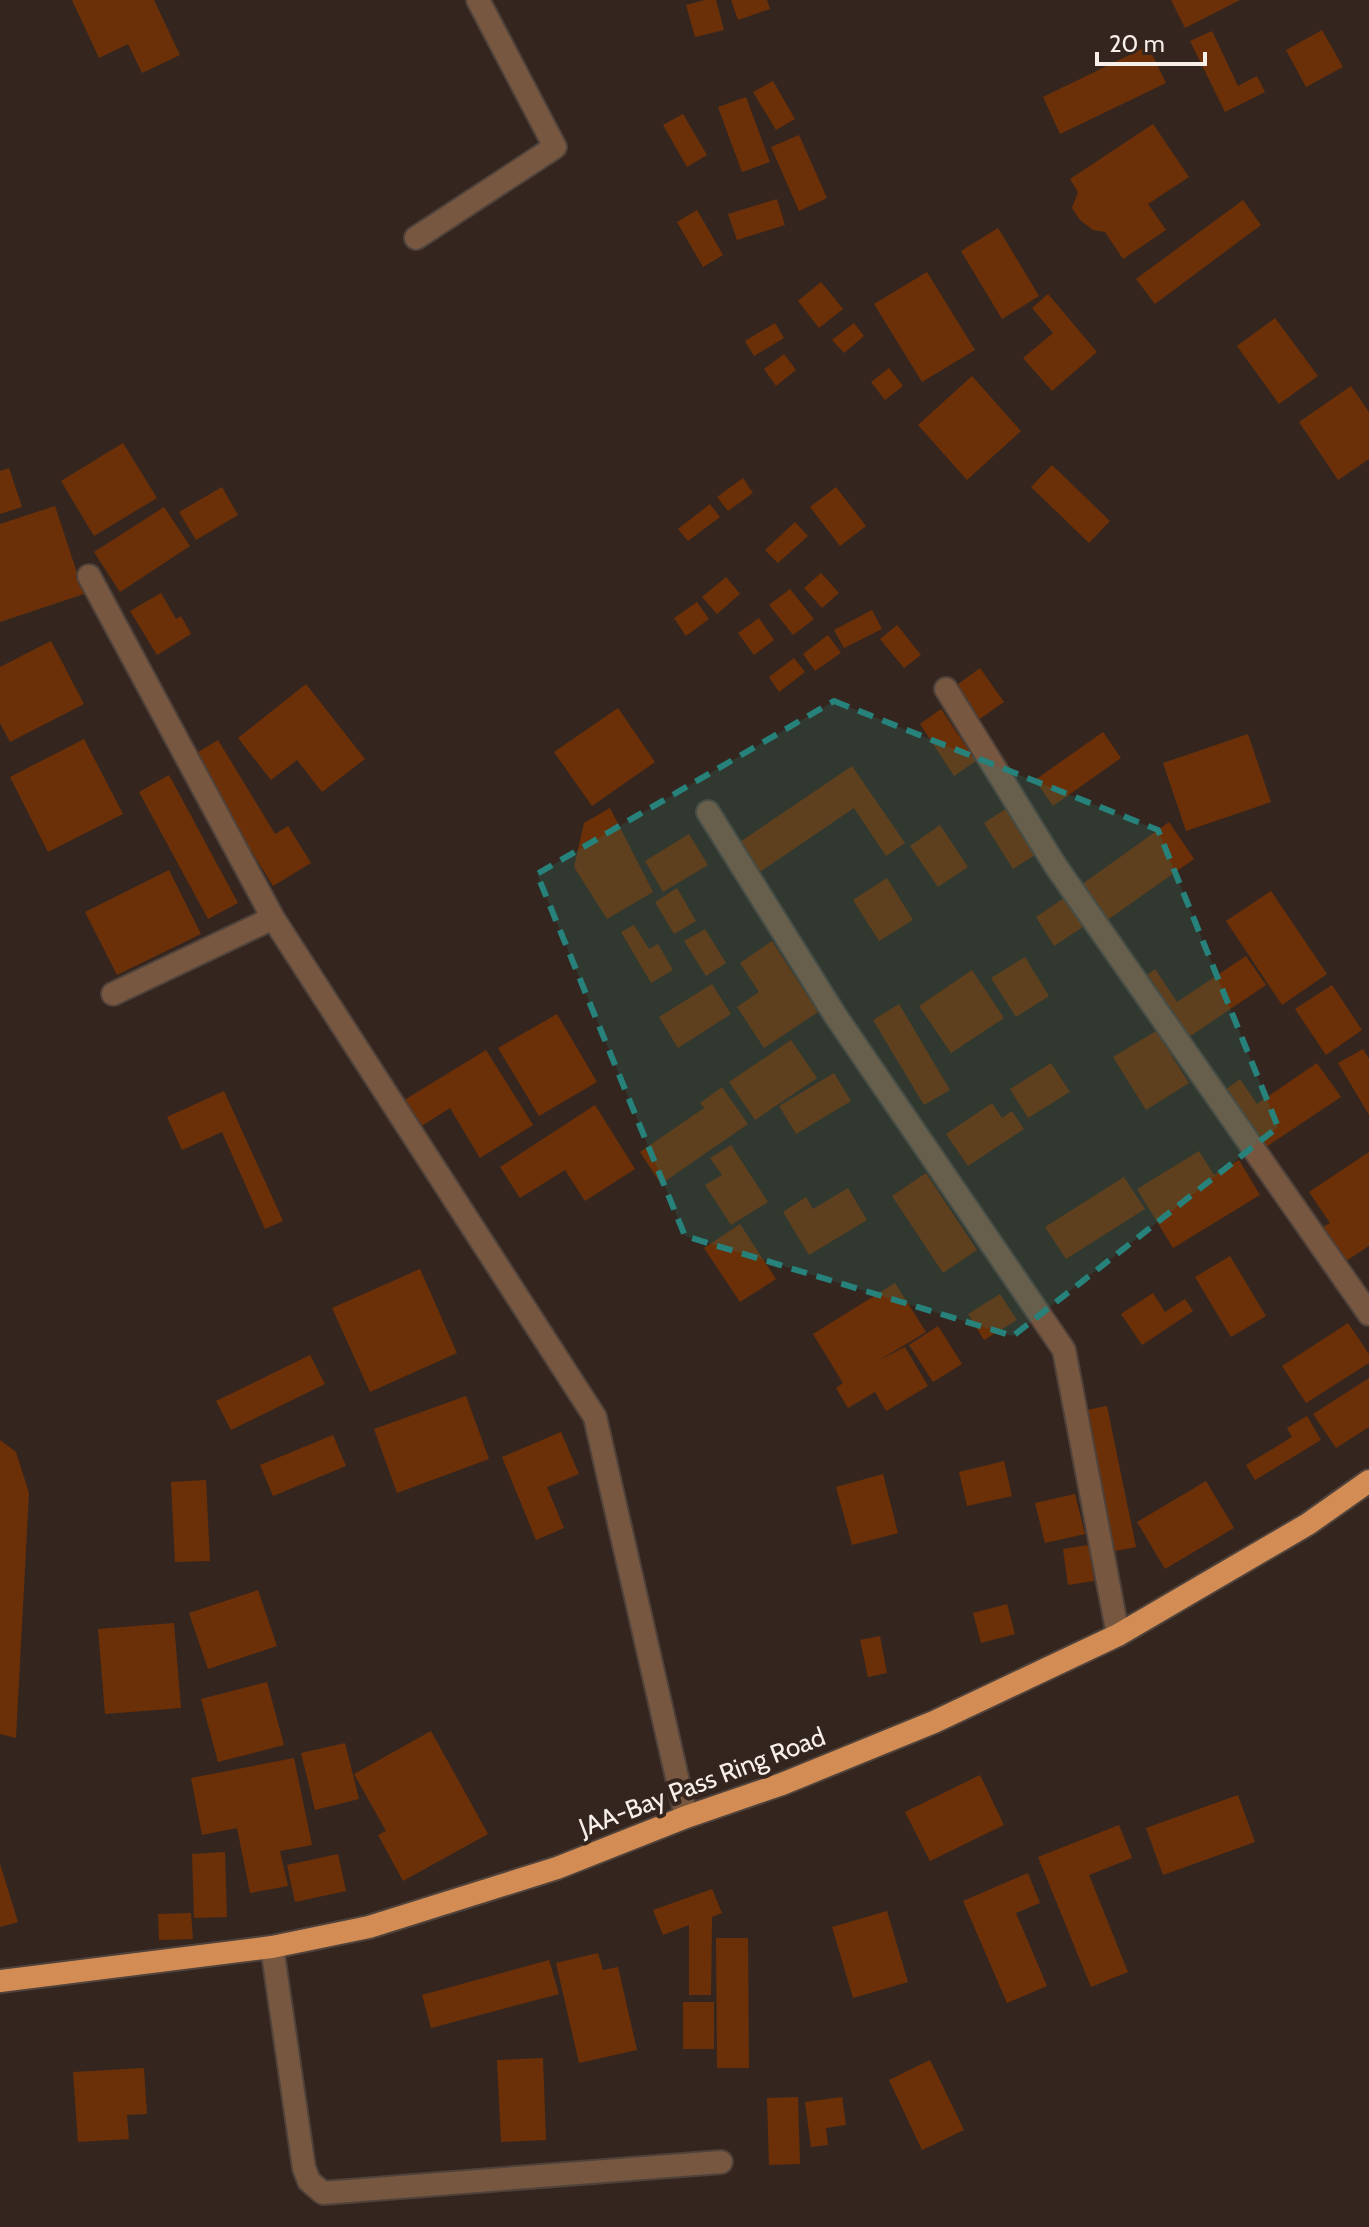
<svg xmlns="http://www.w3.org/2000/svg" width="1369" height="2227" viewBox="0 0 1369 2227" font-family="Cabin,sans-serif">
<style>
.building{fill:#6c3008}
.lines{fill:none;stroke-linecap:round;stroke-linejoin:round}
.minor-casing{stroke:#4f423b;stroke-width:26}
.trunk-casing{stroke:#4f423b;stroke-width:26}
.minor{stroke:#775740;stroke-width:22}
.trunk{stroke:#d38c54;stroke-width:22}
.marked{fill:#26827a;fill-opacity:0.2;stroke:#26827a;stroke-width:6;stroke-dasharray:16 10;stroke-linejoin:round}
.labels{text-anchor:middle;stroke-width:8;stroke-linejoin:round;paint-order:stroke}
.street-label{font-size:26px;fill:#f8efea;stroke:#34261f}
</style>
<rect width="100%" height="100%" fill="#34261f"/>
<path class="building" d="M72,0H154L180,55L142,73L128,44L99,58Z
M705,0H716L724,30L695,37L686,5Z
M731,0H767L770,9L738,20Z
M1171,0H1240L1185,28Z
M1322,30L1343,67L1306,87L1286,50Z
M1212,31L1238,86L1257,76L1265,92L1225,112L1190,41Z
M1148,46L1166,83L1060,134L1043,97Z
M773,81L795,119L776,130L753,92Z
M746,97L770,162L742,172L718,107Z
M683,114L707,155L687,167L663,125Z
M1153,124L1189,177L1148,204L1166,230L1123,259L1105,232L1093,230L1080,220L1072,208L1078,192L1070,179Z
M799,135L827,198L799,211L771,147Z
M777,199L785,225L737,240L728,214Z
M1243,200L1261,225L1155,304L1136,279Z
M697,210L723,255L703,267L677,222Z
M998,228L1039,296L1002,319L961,251Z
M927,272L975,350L922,382L874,304Z
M821,282L843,309L819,328L798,301Z
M1048,294L1097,352L1052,391L1023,358L1053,333L1032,308Z
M1275,318L1318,376L1279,404L1237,346Z
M775,323L784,338L754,356L745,341Z
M854,323L864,336L844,353L832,340Z
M784,354L796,370L776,386L764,369Z
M889,368L903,386L885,400L871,382Z
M972,376L1021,431L967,480L918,425Z
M1351,386L1369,412V459L1338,480L1299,422Z
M123,443L157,498L94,536L61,481Z
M1052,465L1110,521L1089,543L1031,487Z
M9,468L22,507L0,514V471Z
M743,478L753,493L728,511L717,497Z
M222,487L238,515L196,540L179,512Z
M836,487L866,526L840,546L810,507Z
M710,504L720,517L688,541L678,529Z
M55,506L84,594L0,622V524Z
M164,507L190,546L120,592L94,552Z
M795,522L808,536L778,563L765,550Z
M821,573L839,593L822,608L804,588Z
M726,577L740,594L717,614L702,597Z
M790,589L814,619L793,635L769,605Z
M161,593L176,619L181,616L191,634L157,655L130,611Z
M697,602L709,619L686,636L674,618Z
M872,610L882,629L844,648L834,630Z
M759,618L774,640L754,655L738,633Z
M897,625L921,655L904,668L880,639Z
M828,635L841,653L815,671L803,654Z
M51,641L84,704L10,742L0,723V667Z
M794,658L805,672L779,692L769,677Z
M980,668L1004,702L974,723L950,690Z
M306,684L365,759L322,792L297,760L271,780L238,738Z
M618,708L655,762L592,806L554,752Z
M941,709L976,761L954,776L920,724Z
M1103,732L1121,758L1053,806L1035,780Z
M1248,734L1271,802L1186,831L1163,763Z
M84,739L123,814L48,852L10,777Z
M218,740L275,834L288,826L311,863L273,886L193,755Z
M852,766L905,843L886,856L854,808L754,876L734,846Z
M169,775L238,903L208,919L139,792Z
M1010,806L1040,852L1013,869L984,823Z
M610,808L653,892L607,919L574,867L584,823Z
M1169,822L1194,859L1106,921L1081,885Z
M940,825L968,867L938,887L910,846Z
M689,834L708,865L663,892L645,861Z
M169,870L201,934L117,975L85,912Z
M887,878L913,920L879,941L853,900Z
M677,888L696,921L674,934L655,902Z
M1271,891L1327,974L1282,1005L1226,921Z
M1067,896L1086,925L1054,946L1036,917Z
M634,925L649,949L658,944L673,970L651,983L621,932Z
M705,929L726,963L706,976L684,941Z
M772,941L818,1012L764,1048L737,1007L759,992L740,963Z
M1246,956L1266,985L1180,1043L1139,981L1155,969L1177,1002Z
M1025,957L1049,996L1016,1017L991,978Z
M972,970L1004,1018L951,1053L919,1006Z
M712,984L731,1014L678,1048L659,1017Z
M1332,985L1362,1030L1326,1055L1295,1009Z
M899,1004L950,1090L924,1105L873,1020Z
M557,1014L597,1082L539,1116L498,1048Z
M1156,1031L1189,1083L1146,1110L1113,1057Z
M791,1040L817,1078L755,1120L729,1082Z
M1363,1049L1369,1059V1115L1338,1063Z
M486,1050L533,1125L480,1158L450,1108L412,1132L396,1105Z
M1051,1063L1070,1092L1028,1118L1010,1089Z
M1317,1063L1341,1097L1257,1153L1218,1095L1240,1079L1257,1104Z
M834,1073L851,1101L796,1134L779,1106Z
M722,1087L748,1124L661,1184L640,1152L704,1108L700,1103Z
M224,1091L283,1221L265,1229L222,1132L182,1150L167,1117Z
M992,1103L1002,1118L1012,1111L1024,1129L968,1166L946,1134Z
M595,1105L635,1169L585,1201L565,1170L520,1198L500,1167Z
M731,1145L768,1202L731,1225L705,1185L722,1175L710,1158Z
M1199,1151L1214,1175L1239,1160L1260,1195L1173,1248L1137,1189Z
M1369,1152V1246L1343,1263L1320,1229L1330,1223L1309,1192Z
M926,1173L977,1250L943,1273L892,1196Z
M1124,1177L1145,1209L1066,1259L1045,1227Z
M848,1188L867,1220L809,1255L783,1212L806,1197L813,1209Z
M740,1224L776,1279L740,1302L704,1248Z
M1230,1256L1266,1316L1231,1337L1195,1277Z
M420,1269L457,1353L370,1392L332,1308Z
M895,1283L926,1332L878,1361L905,1347L928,1386L886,1411L875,1392L848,1408L836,1388L843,1383L813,1334Z
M1153,1293L1165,1312L1185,1299L1193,1311L1142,1345L1121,1314Z
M1000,1294L1017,1320L984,1340L968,1314Z
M1348,1323L1369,1354V1363L1306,1403L1282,1366Z
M938,1326L962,1364L933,1382L909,1345Z
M310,1355L325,1384L231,1430L216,1401Z
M1369,1378V1427L1336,1448L1313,1414Z
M466,1396L489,1459L397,1493L374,1429Z
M1107,1406L1136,1547L1110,1552L1081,1411Z
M1307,1416L1321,1440L1255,1480L1246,1465L1292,1437L1287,1428Z
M561,1432L579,1474L547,1487L564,1528L536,1540L502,1457Z
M333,1435L346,1466L273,1496L260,1465Z
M0,1440L16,1452L29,1493L16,1738L0,1734Z
M1004,1461L1012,1496L967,1506L959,1472Z
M883,1474L898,1533L852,1545L836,1487Z
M206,1480L210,1561L175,1562L171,1482Z
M1206,1481L1234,1528L1165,1569L1137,1522Z
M1075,1494L1085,1534L1045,1543L1035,1503Z
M1089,1545L1094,1581L1068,1585L1063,1549Z
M258,1590L277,1646L208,1669L189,1613Z
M1007,1604L1015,1634L981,1643L973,1613Z
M174,1623L181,1708L105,1714L98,1629Z
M880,1636L887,1673L868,1677L860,1640Z
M267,1682L284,1745L218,1762L201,1699Z
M431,1731L488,1834L403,1881L378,1835L386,1831L354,1774Z
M345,1743L359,1799L315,1810L301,1753Z
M294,1758L312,1845L280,1851L288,1886L250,1893L237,1828L202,1835L191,1778Z
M980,1775L1004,1825L930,1861L905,1812Z
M1238,1795L1255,1842L1163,1875L1146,1828Z
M1119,1825L1132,1858L1089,1875L1128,1972L1091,1987L1038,1857Z
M225,1852L227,1917L194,1918L192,1854Z
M338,1854L346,1891L295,1902L287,1865Z
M0,1864L18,1922L0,1927Z
M1028,1873L1040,1903L1016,1913L1047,1986L1007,2003L963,1901Z
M712,1889L722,1913L712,1917L711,1995H689V1925L663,1935L653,1910Z
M887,1911L908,1982L853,1998L832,1927Z
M191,1913L193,1939L159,1940L158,1914Z
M716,1938H748L749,2068H717Z
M598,1953L603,1970L618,1967L637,2050L579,2063L556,1963Z
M549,1960L559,1994L431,2028L422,1995Z
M683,2002H714V2049H683Z
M543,2058L546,2140L501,2142L497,2060Z
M930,2060L964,2130L922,2150L889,2080Z
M144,2068L147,2114L127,2115L129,2139L78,2142L73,2072Z
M798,2097L800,2164L769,2165L767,2098Z
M842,2097L846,2125L826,2128L828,2145L811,2147L805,2102Z"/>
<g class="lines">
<defs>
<path id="minor" d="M416,238L555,147L478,0
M89,576L273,918L595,1417L686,1817
M946,689L1055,865L1369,1314
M708,812L835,1015L1064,1350L1118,1635
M113,994L273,918
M272,1947L304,2168L309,2181L323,2193L721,2162"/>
<path id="trunk" d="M0,1981L272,1947L369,1927L557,1868L686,1817L782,1784L934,1722L1118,1635L1308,1524L1369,1481"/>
</defs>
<use href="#minor" class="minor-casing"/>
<use href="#trunk" class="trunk-casing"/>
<use href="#minor" class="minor"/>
<use href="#trunk" class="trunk"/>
</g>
<path class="marked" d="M834,701L1158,830L1278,1127L1013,1336L685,1236L537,874Z"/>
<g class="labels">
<g class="street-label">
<text transform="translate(702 1782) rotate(-21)" y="9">JAA-Bay Pass Ring Road</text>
</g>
</g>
<path d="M1097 52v12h108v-12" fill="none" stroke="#f8efea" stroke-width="4"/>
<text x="1109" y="52" font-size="24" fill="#f8efea" stroke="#34261f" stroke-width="6" paint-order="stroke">20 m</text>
</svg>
